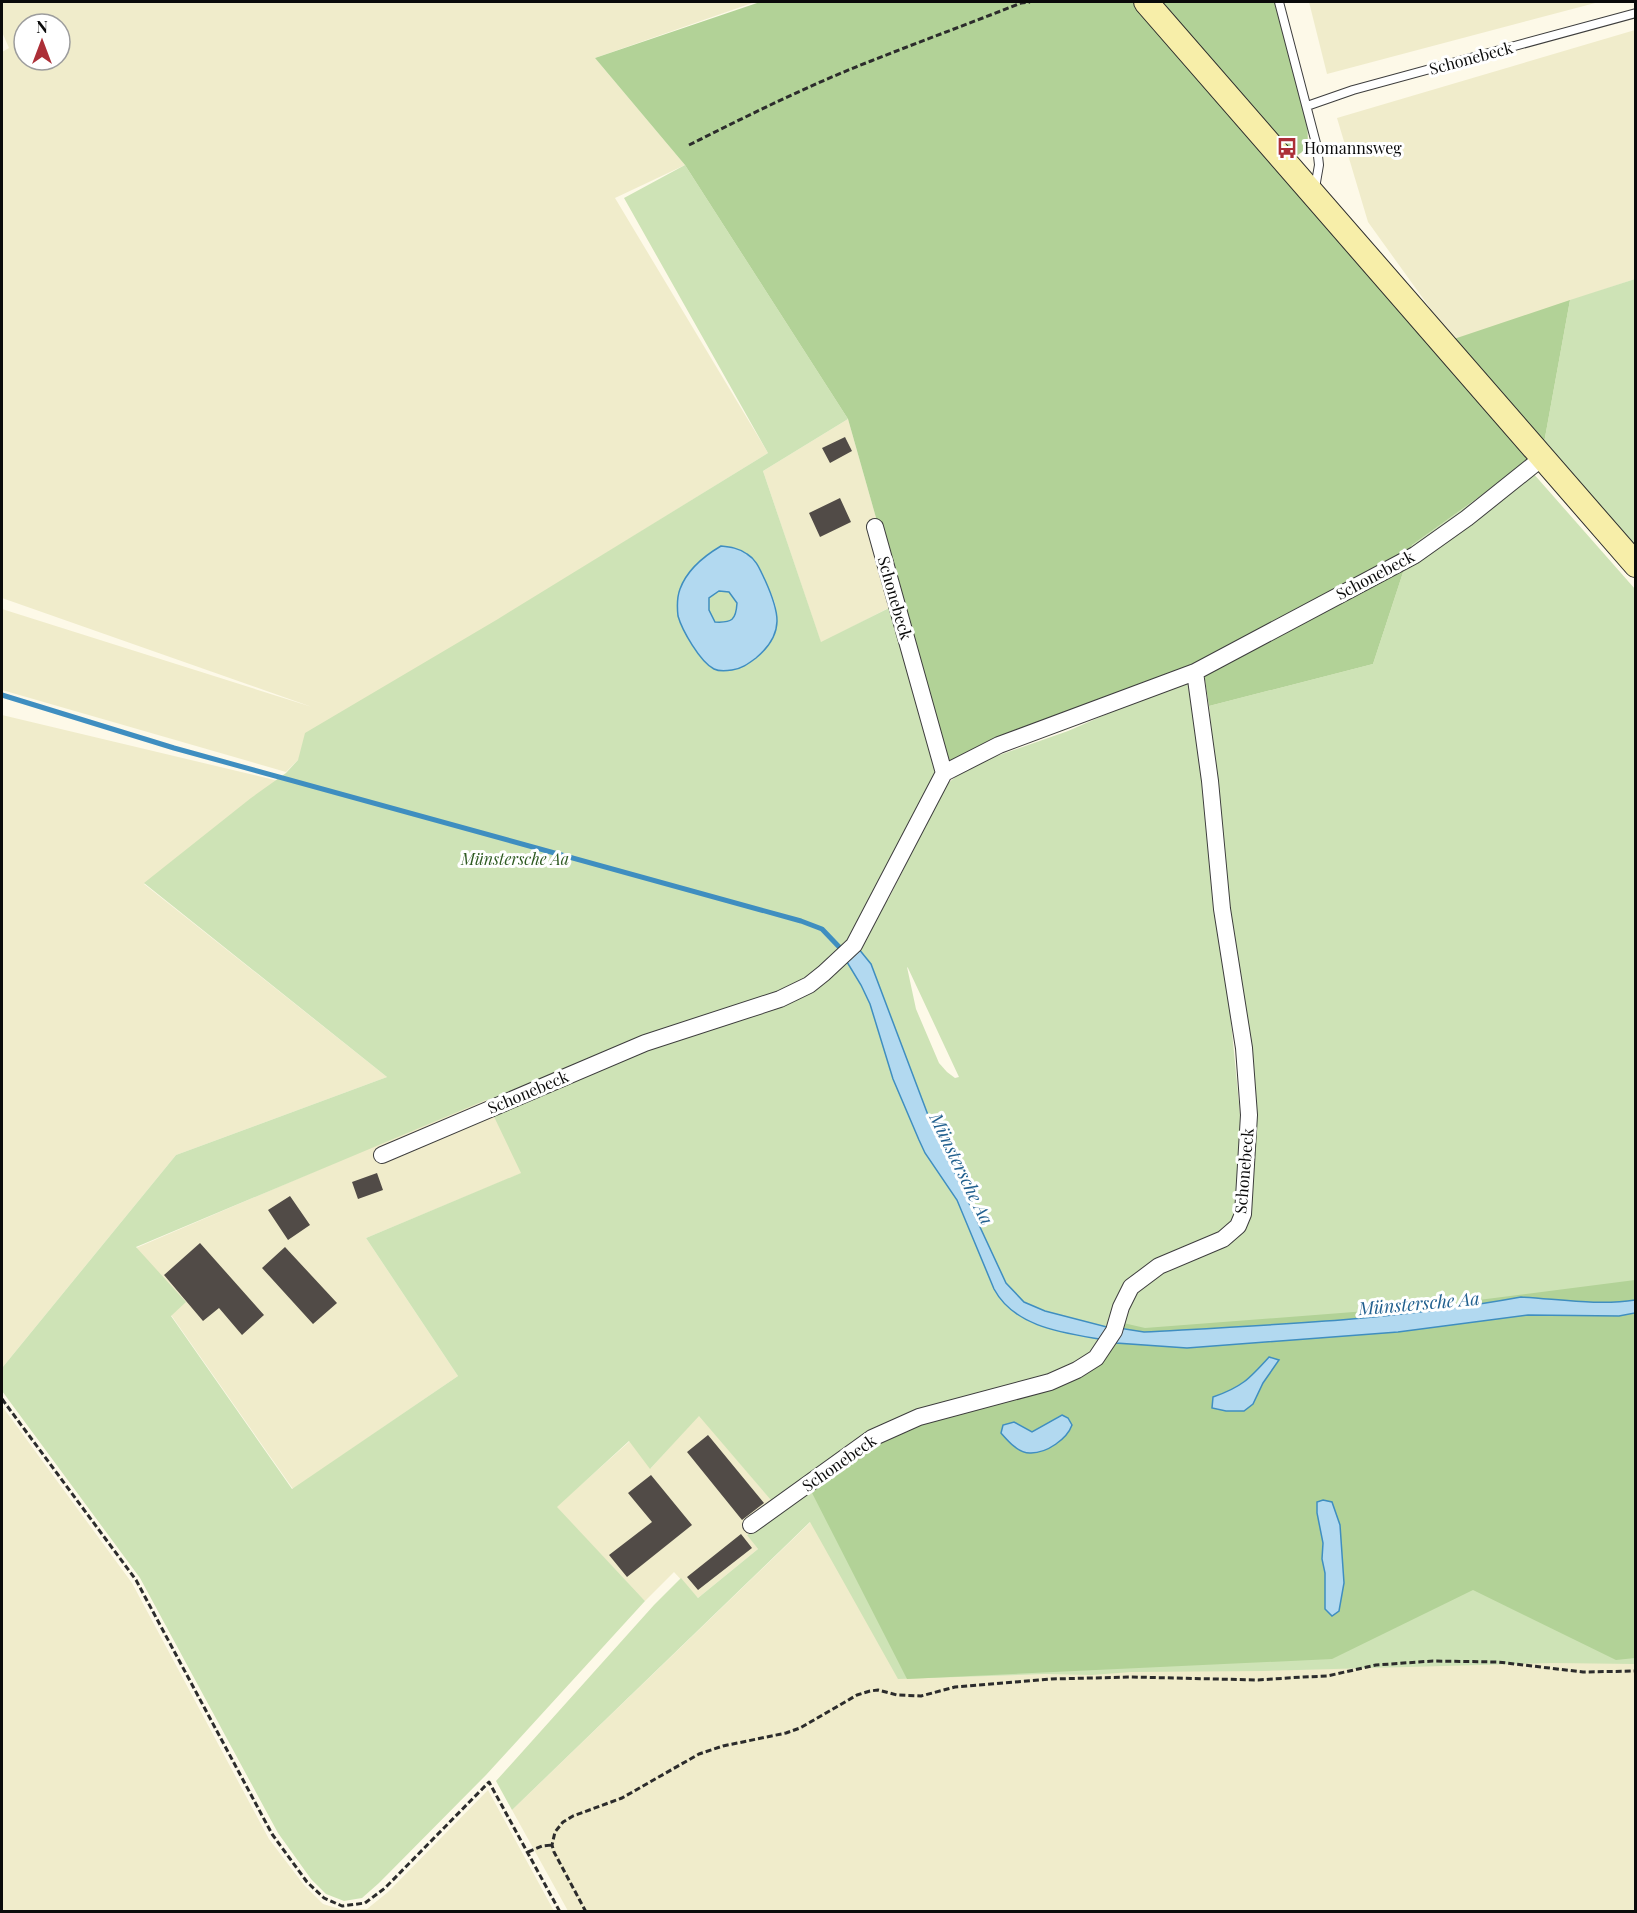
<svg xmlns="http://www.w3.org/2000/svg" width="1637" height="1913" viewBox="0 0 1637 1913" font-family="'Playfair Display',serif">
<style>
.farmland{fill:#f0eccb;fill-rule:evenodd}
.green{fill:#cee3b6;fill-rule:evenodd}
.forest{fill:#b2d297;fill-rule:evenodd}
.water{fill:#b2d9f0;stroke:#3f8ec0;stroke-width:1.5;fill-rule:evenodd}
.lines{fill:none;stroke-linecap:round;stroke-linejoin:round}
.stream{stroke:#3f8ec0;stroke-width:5}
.building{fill:#514b47}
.lane-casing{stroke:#3d3d3d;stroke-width:10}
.street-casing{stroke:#3d3d3d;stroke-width:18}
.secondary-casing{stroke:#2c2c2c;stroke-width:26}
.path{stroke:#2c2c2c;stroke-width:3;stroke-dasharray:6 3;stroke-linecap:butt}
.lane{stroke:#fff;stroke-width:8}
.street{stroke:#fff;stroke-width:16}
.secondary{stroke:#f7eea9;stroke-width:24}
.labels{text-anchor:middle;stroke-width:6;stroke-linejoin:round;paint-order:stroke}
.street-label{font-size:16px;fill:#0a0a0a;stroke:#fff}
.poi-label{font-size:16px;fill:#0a0a0a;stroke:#fff;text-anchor:start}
.park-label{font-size:16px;font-style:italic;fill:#2e5a21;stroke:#fff}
.water-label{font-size:18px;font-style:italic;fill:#205f8e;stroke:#fff}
</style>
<rect width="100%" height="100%" fill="#fdf9e8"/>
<path class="farmland" d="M2,2H755L595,58L685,165L615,198L768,453L341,717L286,772L2,690V609L312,707L2,598V52L9,48L2,32ZM24,24H60V60H24Z
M1309,2H1599L1327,74Z
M1635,30V279L1453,340L1368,222L1337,118Z
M848,419L900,602L821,643L763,471Z
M2,715L279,781L144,884L387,1077L176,1155L2,1368Z
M486,1098L522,1173L366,1238L458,1376L293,1489L171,1315L185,1302L136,1248Z
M2,1406L132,1583L269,1839L304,1885L323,1904L343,1910L367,1909L388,1892L488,1790L554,1911H2Z
M699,1415L782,1513L747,1534L758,1549L698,1598L674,1572L645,1601L556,1507L630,1441L651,1468Z
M821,1512L1332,1659L1635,1658V1911H568L512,1810Z"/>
<path class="green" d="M685,165L848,419L763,471L821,642L893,606L940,766L879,887L888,900L946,785L968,766L1068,731L1194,676L1220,908L1240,1114L1242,1230L1256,1115L1230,906L1209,706L1373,664L1412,545L1525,464L1635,589V1664L1553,1663L1263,1671L1131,1672L1092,1675L1045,1674L898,1679L810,1522L512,1810L496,1781L654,1605L681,1578L698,1598L758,1549L747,1535L782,1513L699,1416L650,1469L629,1441L557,1507L645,1601L486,1775L379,1883L362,1898L344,1901L326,1894L311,1879L278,1833L140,1578L2,1391V1368L176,1155L387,1077L144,883L251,798L286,773L298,760L305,733L498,619L768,453L624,198ZM721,546C752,550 756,562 768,588C772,595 775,601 776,609C776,615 773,621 772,627C770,634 769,643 765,649C757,663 732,672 717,670C709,669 702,658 697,652C664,608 676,574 721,546ZM907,967L908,968L959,1077L955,1078L947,1072L939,1063L916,1009ZM486,1100L521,1173L366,1238L458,1376L292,1489L171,1316L186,1302L136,1247Z
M1635,279V547L1544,443L1570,300Z
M719,591L729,592L737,603C736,620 732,623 715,622L709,610V598Z"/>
<path class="forest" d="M760,2H1134L1166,36L1439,344L1570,300L1544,443L1525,464L1412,545L1373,664L1209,706L1202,660L947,768L848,419L685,165L595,58Z
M1161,2H1283L1307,106L1308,148L1292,159Z
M1635,1280V1658L1616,1660L1473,1590L1332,1659L907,1679L810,1489L876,1441L921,1421L1081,1374L1119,1322L1145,1328L1431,1306ZM1269,1357L1279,1360L1263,1383L1253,1404L1213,1397C1242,1387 1249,1379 1269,1357ZM1339,1525L1344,1583L1325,1609V1573L1322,1559L1323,1543Z"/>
<path class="water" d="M721,546C730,547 739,548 747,554C757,560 760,570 765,580C779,611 786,633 756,658C748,664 741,669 732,670C726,671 718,671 714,669C700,662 682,630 678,616C677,607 677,597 680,589C687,570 704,556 721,546ZM719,591L729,592L737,603C736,620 732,623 715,622L709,610V598Z
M858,948L871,964L928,1115L1006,1283L1024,1302L1045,1311L1107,1327L1105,1340C1065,1333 1015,1328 994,1289L957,1200L925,1153L919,1140L893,1079L870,1004L861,985L847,962Z
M1521,1297C1558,1299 1598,1306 1635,1300V1313L1619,1316L1528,1315L1398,1332L1187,1348L1116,1343L1119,1328L1144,1332C1270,1325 1396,1320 1521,1297Z
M1269,1357L1279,1360L1263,1383L1253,1404L1244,1411H1226L1212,1408L1213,1397C1242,1387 1249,1379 1269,1357Z
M1062,1415L1068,1418L1072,1425C1067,1439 1047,1453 1031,1453C1019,1454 1008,1441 1001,1433L1003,1425L1014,1422L1032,1432Z
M1323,1500L1332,1502L1340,1525L1344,1583L1339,1611L1332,1616L1325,1609V1573L1322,1559L1323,1543L1317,1513V1502Z"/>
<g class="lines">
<path class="stream" d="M2,695L174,748L801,921L822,929L843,951"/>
</g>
<path class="building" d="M845,437L852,451L830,463L822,448Z
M840,498L851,522L820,537L809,513Z
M377,1173L383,1190L358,1199L352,1182Z
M290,1196L310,1225L288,1240L268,1210Z
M200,1243L264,1315L242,1335L219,1308L203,1321L164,1275Z
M285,1247L337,1303L313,1324L262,1268Z
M708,1435L764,1503L742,1520L687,1452Z
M651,1475L692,1525L627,1577L609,1555L652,1522L628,1493Z
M741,1534L752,1548L698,1590L687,1577Z"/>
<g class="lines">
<defs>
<path id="lane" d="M1279,2L1317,147L1319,165L1315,188
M1307,106L1353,90L1636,13"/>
<path id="street" d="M875,527L944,773
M382,1155L645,1043L780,999L809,985L824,973L854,945L944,773L999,745L1195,672L1415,555L1467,518L1542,458
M751,1525L872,1438L919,1417L1050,1382L1077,1370L1096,1358L1114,1331L1121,1307L1131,1287L1159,1266L1223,1239L1238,1226L1243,1214L1249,1115L1244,1048L1222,909L1210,781L1195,672"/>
<path id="secondary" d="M1146,2L1636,565"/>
</defs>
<use href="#lane" class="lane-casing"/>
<use href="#street" class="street-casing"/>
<use href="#secondary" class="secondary-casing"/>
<path class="path" d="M689,145C749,115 809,85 871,61C921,41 971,23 1021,3L1030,2
M2,1399L136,1580L272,1834L307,1882L324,1898L342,1906L365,1903L385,1888L489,1782L560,1912
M528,1852L542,1846L552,1845
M586,1912L554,1852L552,1845L555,1832L563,1822L573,1816L622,1798L699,1754L723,1746L786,1733L800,1728L857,1695L870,1691L878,1690L897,1695L921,1696L955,1687L1051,1679L1131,1677L1258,1680L1303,1677L1327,1676L1376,1665L1433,1661L1498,1662L1583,1672L1636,1671"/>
<use href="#lane" class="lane"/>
<use href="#street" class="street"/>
<use href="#secondary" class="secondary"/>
</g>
<defs>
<symbol id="bus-bare" viewBox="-9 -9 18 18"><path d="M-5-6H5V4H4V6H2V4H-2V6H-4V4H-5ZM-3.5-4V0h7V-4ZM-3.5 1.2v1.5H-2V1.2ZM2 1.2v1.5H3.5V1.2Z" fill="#ac2f37" stroke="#fff" stroke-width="2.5" paint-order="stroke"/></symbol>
</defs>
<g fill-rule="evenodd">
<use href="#bus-bare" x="1272" y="133" width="30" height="30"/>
</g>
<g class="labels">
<g class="street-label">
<text transform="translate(1471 58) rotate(-15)" y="6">Schonebeck</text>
<text transform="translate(1375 575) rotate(-28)" y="6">Schonebeck</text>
<text transform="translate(895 598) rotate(74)" y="6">Schonebeck</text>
<text transform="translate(528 1092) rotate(-23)" y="6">Schonebeck</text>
<text transform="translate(1244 1171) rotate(-85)" y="6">Schonebeck</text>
<text transform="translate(839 1463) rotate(-35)" y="6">Schonebeck</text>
</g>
<g class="poi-label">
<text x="1304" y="154">Homannsweg</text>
</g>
<g class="park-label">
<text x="515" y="865">Münstersche Aa</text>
</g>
<g class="water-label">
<text transform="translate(961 1169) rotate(64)" y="6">Münstersche Aa</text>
<text transform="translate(1419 1304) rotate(-5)" y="6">Münstersche Aa</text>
</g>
</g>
<rect width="1637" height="1913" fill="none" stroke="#0a0a0a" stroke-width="6"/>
<g transform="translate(42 42)"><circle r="28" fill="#ffffff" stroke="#9d9d9d" stroke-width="1.5"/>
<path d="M0-4.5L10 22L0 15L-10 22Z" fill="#ac2f37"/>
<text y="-9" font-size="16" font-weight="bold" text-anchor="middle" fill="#0a0a0a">N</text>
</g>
</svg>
